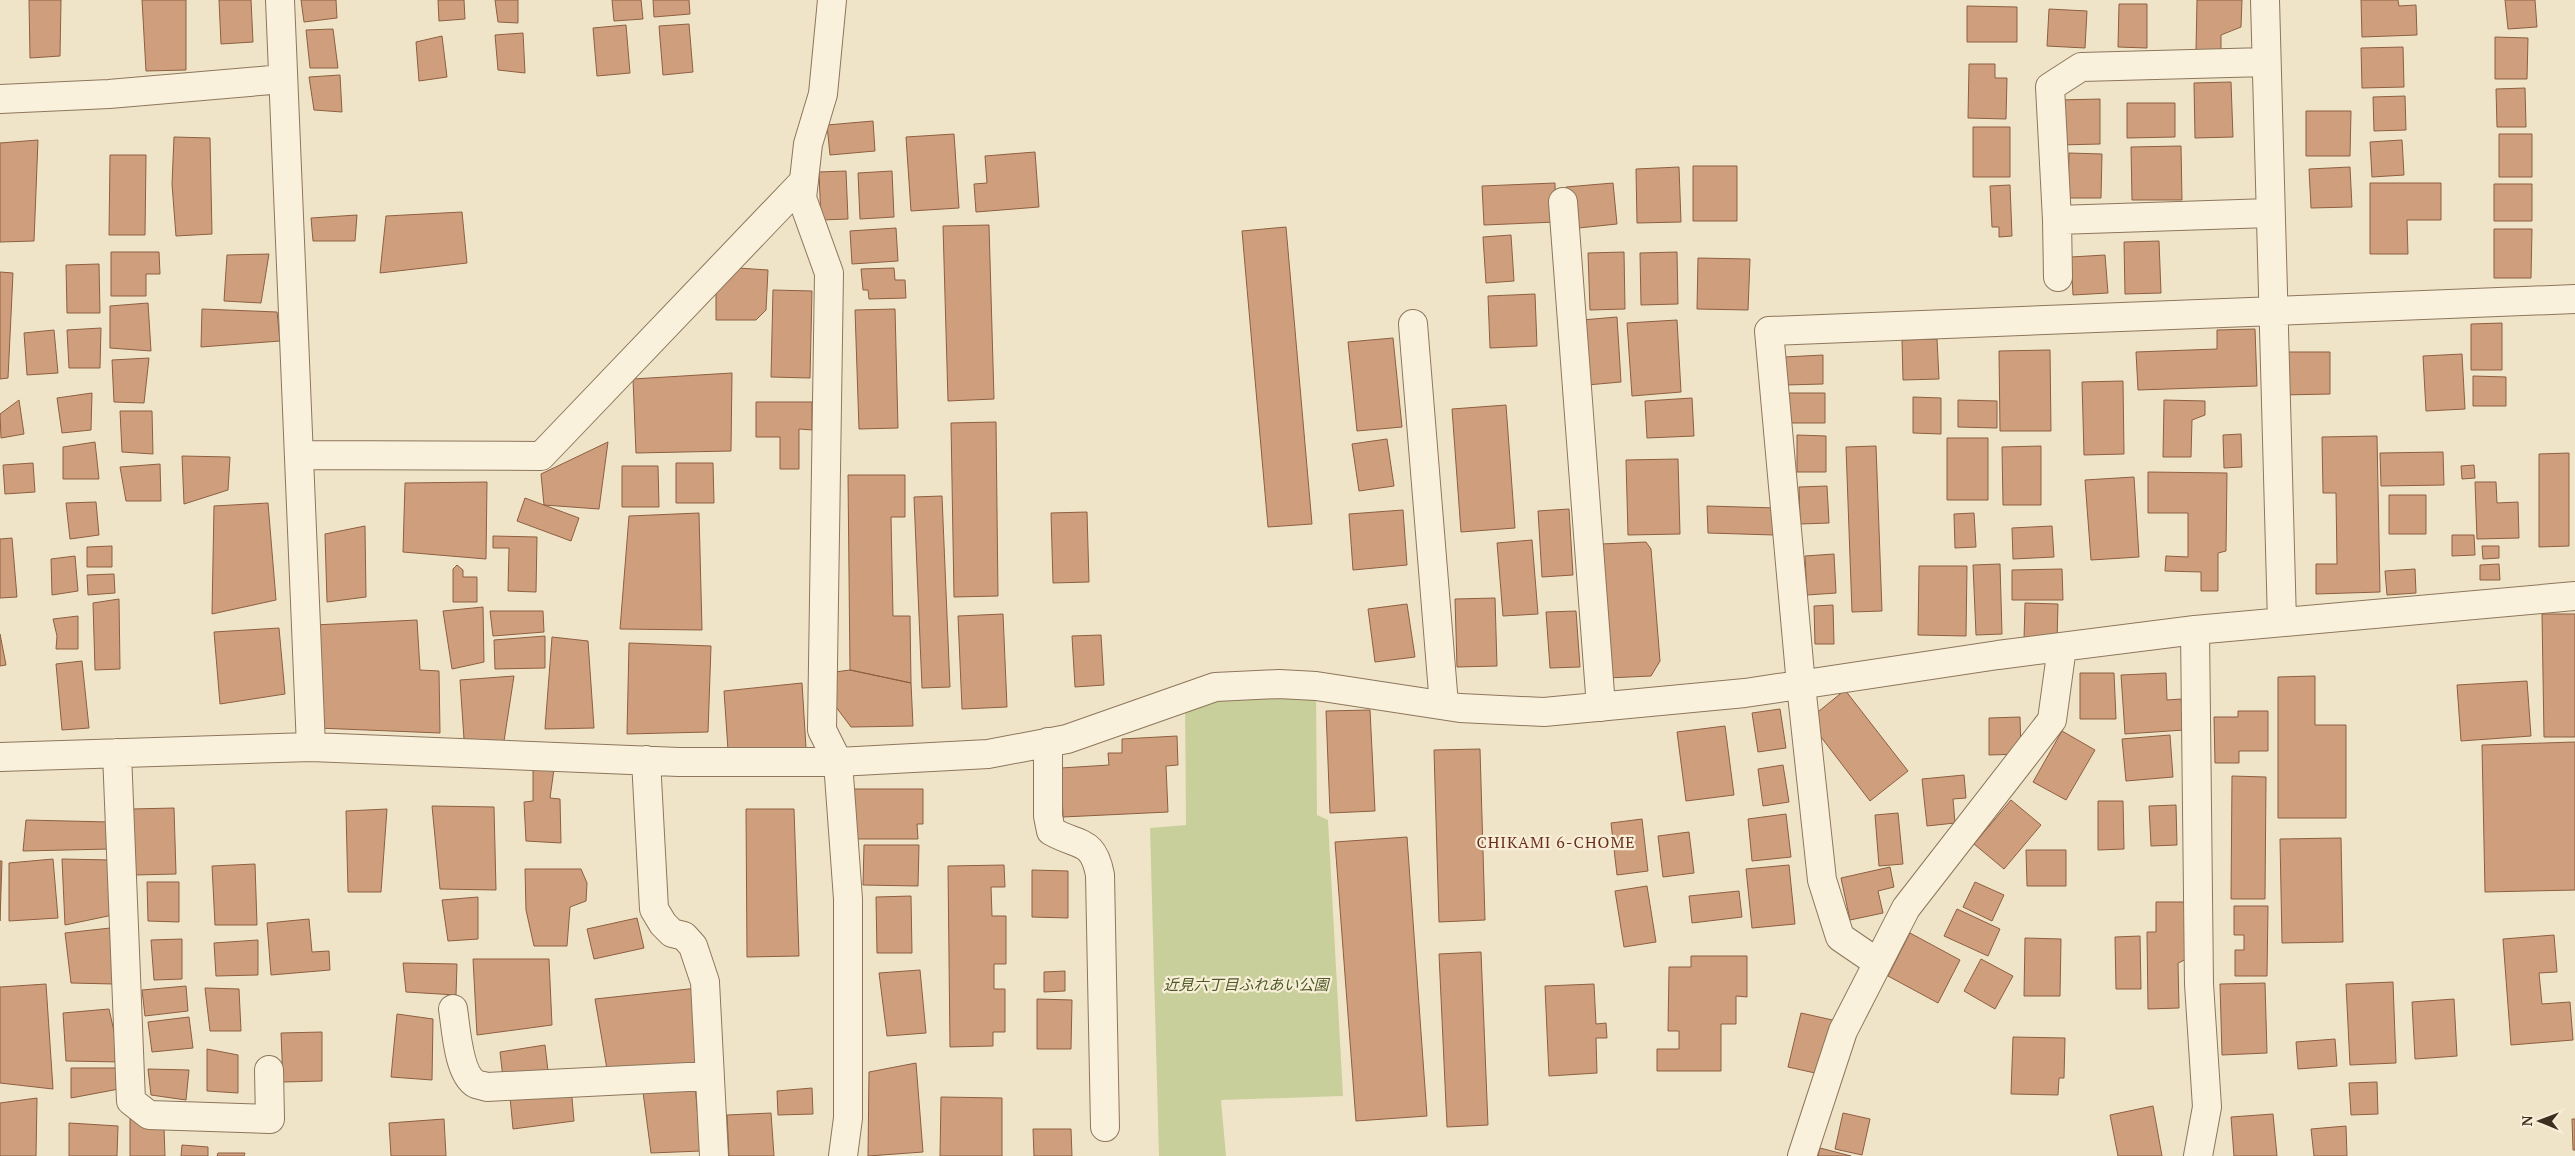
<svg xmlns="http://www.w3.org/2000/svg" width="2575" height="1156" viewBox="0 0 2575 1156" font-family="'PT Serif','Noto Sans JP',serif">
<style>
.green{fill:#c9cf9b}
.building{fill:#cf9f7d;stroke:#8d5f41}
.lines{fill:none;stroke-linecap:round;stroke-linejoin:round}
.street-casing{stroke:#8d765c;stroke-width:30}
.street{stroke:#faf1dc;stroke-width:28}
.labels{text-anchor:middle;stroke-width:4.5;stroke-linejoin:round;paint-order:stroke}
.park-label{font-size:15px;font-style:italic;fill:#4d5a26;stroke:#f7eed8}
.neighbourhood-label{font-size:16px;letter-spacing:1px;fill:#6b2e1e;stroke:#f7eed8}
</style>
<rect width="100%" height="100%" fill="#f0e4c8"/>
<path class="green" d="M1316,686L1317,815L1328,820L1343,1096L1221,1100L1226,1156H1159L1150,828L1186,825L1185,697Z"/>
<path class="building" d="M29,0H61L60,56L30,58Z
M142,0H186V70L146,71Z
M219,0H251L253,42L221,44Z
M301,0H336L337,18L304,22Z
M438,0H464L465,19L439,21Z
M495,0H518V23L498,22Z
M612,0H641L643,19L614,21Z
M653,0H689L690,14L654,17Z
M2197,0H2242L2241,27L2221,35V52L2196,51Z
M2361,0H2398L2399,6L2416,5L2417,35L2362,37Z
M2505,0H2535L2537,27L2508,29Z
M2119,4H2147V48L2118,47Z
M1967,6L2017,7V42H1967Z
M2049,9L2087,11L2085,48L2047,46Z
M689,24L693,72L663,75L659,26Z
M626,25L630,73L597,76L593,28Z
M333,29L338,68H310L306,30Z
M523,33L525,73L498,70L495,35Z
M442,36L447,77L419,81L416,42Z
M2495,37L2528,38L2527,79H2495Z
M2403,47L2404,87L2362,88L2361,48Z
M1969,64H1995V78H2007L2006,119L1968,118Z
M340,75L342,112L314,110L309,77Z
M2231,82L2233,137L2195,138L2194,83Z
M2525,88L2526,127H2497L2496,89Z
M2405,96L2406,130L2374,131L2373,97Z
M2100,99V144L2059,145V100Z
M2127,103H2175V137L2127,138Z
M2306,111H2351L2350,156H2306Z
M873,121L875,151L830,155L827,125Z
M1973,127H2010V177H1973Z
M954,134L959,208L911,211L906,137Z
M2499,134H2532V177H2499Z
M174,137L210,138L212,234L176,236L172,184Z
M38,140L34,241L0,242V143Z
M2402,140L2404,175L2372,177L2370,142Z
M2181,146L2182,200H2132L2131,147Z
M1035,152L1039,207L976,212L974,184L987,183L985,156Z
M2069,153L2102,154L2101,198H2068Z
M110,155H146L145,235H109Z
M1693,166H1737V221H1693Z
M1679,167L1681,222L1637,223L1636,169Z
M2350,167L2352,207L2311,208L2309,169Z
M846,171L848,219L821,220L819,172Z
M892,171L894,217L860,219L858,173Z
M1555,183L1556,222L1484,225L1482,186Z
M1613,183L1617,224L1569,229L1566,187Z
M2370,183H2441V220H2407L2408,254H2370Z
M2494,184H2532V221H2494Z
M2010,185L2012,236L1999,237V227H1992L1990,186Z
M462,212L467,263L380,273L386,216Z
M357,215L355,241H313L311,218Z
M989,225L994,399L948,401L943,226Z
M1286,227L1312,524L1268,527L1242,231Z
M896,228L898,261L852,264L850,231Z
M2494,229H2532L2531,278H2494Z
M1511,235L1514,281L1486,283L1483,237Z
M2159,241L2161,293L2125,294L2124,242Z
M111,252H159L160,274H146V296H111Z
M1624,252L1625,309L1590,310L1588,253Z
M1677,252L1678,304L1641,305L1640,253Z
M269,254L261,303L224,301L227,255Z
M2105,255L2108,293L2073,295L2071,257Z
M1698,258L1750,259L1748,310L1697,309Z
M99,264L100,313H67L66,265Z
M738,268L768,270L766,310L756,320H716V286Z
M894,268L895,280H905L906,298L869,299L868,290H863L861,269Z
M0,272L13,273L8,378L0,379Z
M773,290L812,291L810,378L771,377Z
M1535,294L1537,346L1490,348L1488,296Z
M148,303L151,351L110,348V306Z
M202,309L277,312L280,341L201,347Z
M895,309L898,428L859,429L855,310Z
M1617,317L1621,382L1587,385L1582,320Z
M1677,320L1681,392L1632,396L1627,323Z
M2502,323V370H2471V324Z
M101,328L100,368H69L67,330Z
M2255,329L2257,386L2138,390L2136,352L2217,349V330Z
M54,330L58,373L27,375L24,333Z
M1393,338L1402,427L1357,431L1348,342Z
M1937,339L1939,379L1903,380L1902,340Z
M2050,350L2051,431H2000L1999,351Z
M2282,352H2330V394L2282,395Z
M2462,354L2465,409L2426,411L2423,356Z
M1823,355V384L1785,385L1784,357Z
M149,358L144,403L114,402L112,360Z
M732,373L731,451L636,453L633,379Z
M2473,376L2506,377V406H2473Z
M2123,381L2124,454L2084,455L2082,382Z
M92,393L91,430L62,433L57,398Z
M1786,393H1825V423H1787Z
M1913,397L1941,398V434L1913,433Z
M1692,398L1694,436L1647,438L1645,401Z
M19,400L24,434L1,438L0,414Z
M1958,400L1997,401V428L1958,427Z
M2164,400L2205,401V415L2192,420L2191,457H2163Z
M756,402H812V430L799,429V469H780V437H756Z
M1506,405L1515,528L1461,532L1452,409Z
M120,411H152L153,454L122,452Z
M996,422L998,596L954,597L951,423Z
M2241,434L2242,467L2224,468L2223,435Z
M1797,435L1826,436V472H1797Z
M2377,436L2380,592L2316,594V564H2337L2336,493H2323L2322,437Z
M1947,438H1988V500H1947Z
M1387,439L1394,486L1359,491L1352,444Z
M95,442L99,479H63V447Z
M608,442L599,509L544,505L541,474Z
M1876,446L1882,611L1852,612L1846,447Z
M2041,446V505H2003L2002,447Z
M2443,452L2444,485L2381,486L2380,453Z
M2569,453V546L2539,547V454Z
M182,456L230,457L228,490L184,504Z
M1678,459L1680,534L1628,535L1626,460Z
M33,463L35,492L5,494L3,465Z
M676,463H713L714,503H676Z
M160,464L161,501H126L120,467Z
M2474,465L2475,478L2462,479L2461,466Z
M622,466H658L659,507H622Z
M2148,472L2227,473L2226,551L2218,553V591H2201V572L2165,571L2166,556L2188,557V513H2148Z
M848,475H905V517H891L893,616H910L911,683L850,670Z
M2134,477L2139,557L2091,560L2085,480Z
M487,482L486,559L403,552L405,483Z
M2475,482H2496L2497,503L2518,502L2519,538L2477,539Z
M1827,486L1829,523L1800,524L1799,487Z
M2389,495H2426V534H2389Z
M942,496L950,687L922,688L914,497Z
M525,498L579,518L571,541L517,521Z
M96,502L99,535L70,539L66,503Z
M268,503L276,600L212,614L214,506Z
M1707,506L1777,508L1774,535L1708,533Z
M1569,509L1573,575L1542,577L1538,511Z
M1403,510L1407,565L1353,570L1349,514Z
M1087,512L1089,582L1053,583L1051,513Z
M699,513L702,630L620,629L629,516Z
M1974,513L1976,547L1955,548L1954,514Z
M365,526L366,597L327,602L325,534Z
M2052,526L2054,557L2013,559L2012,528Z
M2452,535H2474L2475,555L2452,556Z
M493,536L537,537L536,592L508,591L509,548H493Z
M12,538L17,597L0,598V539Z
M1532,540L1538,614L1503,616L1497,543Z
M1646,542L1651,549L1660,661L1651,676L1607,678L1601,544Z
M112,546V567H87V547Z
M2482,546H2499V558L2483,559Z
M1834,554L1836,593L1807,595L1805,556Z
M75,556L78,591L52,595L51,559Z
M2000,564L2002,634L1976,635L1973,565Z
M2499,564L2500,580H2480V565Z
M457,565L463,570V577H477V602H453V569Z
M1919,566H1967L1966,636L1918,635Z
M2062,569L2063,600H2012V570Z
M2415,569L2416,593L2387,595L2385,571Z
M114,574L115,593L88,595L87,575Z
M1495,598L1497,666L1457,667L1455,599Z
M119,599L120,669L95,670L93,603Z
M2025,603L2058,604L2057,641L2024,640Z
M1407,604L1415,657L1375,662L1368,609Z
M1833,605L1834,644H1815L1814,606Z
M483,607L484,662L452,669L443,611Z
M490,611H543L544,632L493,636Z
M1576,611L1580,667L1550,668L1546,612Z
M1003,614L1007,707L962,709L958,616Z
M2542,614H2575V737H2544Z
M78,616V649H56L57,636L53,619Z
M417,620L420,670L439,671L440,733L317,728L314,625Z
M279,628L285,694L220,704L214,632Z
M0,634L6,665L0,666Z
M1101,635L1104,685L1075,687L1072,636Z
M545,636V668L495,669L494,640Z
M552,637L588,641L594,728L545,729Z
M629,643L711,646L708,732L627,734Z
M82,661L89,728L62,730L56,664Z
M850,670L911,683L913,726L851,727L836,707L835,672Z
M2080,673H2114L2116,719H2080Z
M2166,673L2167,700L2181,699L2184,730L2125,734L2121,675Z
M514,676L504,741L464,739L460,680Z
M2315,676V725H2346V818H2278V677Z
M2527,681L2531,736L2461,741L2457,685Z
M802,683L806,748L728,750L724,691Z
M1845,690L1908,771L1870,801L1808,720Z
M1780,709L1786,748L1758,752L1752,713Z
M1370,710L1375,811L1330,813L1326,711Z
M2238,711H2268V751H2239V763H2215L2214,717H2238Z
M2020,717L2021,754L1989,755V718Z
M1725,726L1734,795L1686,801L1677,732Z
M2062,731L2095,750L2066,800L2033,782Z
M2170,735L2173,777L2126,781L2122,739Z
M1177,736L1178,765L1166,766L1168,812L1063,817L1061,768L1109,765L1108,753H1122V739Z
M2575,742V890L2485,892L2482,745Z
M1480,749L1485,920L1439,922L1434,750Z
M1783,765L1789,802L1763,806L1758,769Z
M533,769H554L550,798L560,799L561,843L526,841L524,802L533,801Z
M1964,775L1966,798L1953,799L1955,823L1927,826L1922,779Z
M2232,776L2266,777L2265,899H2231Z
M854,789H923V824H917L918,839H854Z
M2011,800L2041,825L2004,869L1974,844Z
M2098,801H2123L2124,849L2098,850Z
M2176,805L2177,845L2151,846L2149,806Z
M432,806L494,807L496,890L440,889Z
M174,808L176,874L134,875L132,809Z
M387,809L381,892H348L346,811Z
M746,809H794L799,956L747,957Z
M1898,813L1903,864L1879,866L1875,815Z
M1786,814L1791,857L1752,861L1748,819Z
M1642,819L1648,871L1617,875L1611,823Z
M26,820L109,822L110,849L23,851Z
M1689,832L1694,873L1663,877L1658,836Z
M1407,837L1427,1116L1356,1121L1335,842Z
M2341,838L2343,942L2282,943L2280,839Z
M864,845H919L918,886L863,885Z
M2026,850H2066V886H2027Z
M53,859L58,918L9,921V863Z
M62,859L111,860L113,915L65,925Z
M0,861H2L0,921Z
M255,864L257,925H215L212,866Z
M1004,865L1005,887H991L992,916H1006V964H994V989H1005V1032H993V1046L950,1047L948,866Z
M1789,865L1795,924L1752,928L1746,869Z
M1890,867L1894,887L1878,891L1883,913L1850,920L1841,878Z
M525,869H581L587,883L586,901L570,907L567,946H534L526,910Z
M1032,870L1068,871V918L1032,917Z
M147,882H179V922L148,921Z
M1975,882L2004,895L1992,921L1963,907Z
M1647,886L1656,942L1624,947L1615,891Z
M1739,891L1742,917L1692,923L1689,896Z
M911,896L912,953H877L876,897Z
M478,897V939L448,941L442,900Z
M2156,902H2188L2189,958L2178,963L2179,1008L2148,1009L2147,932H2156Z
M2234,906H2268L2267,976H2235V950H2244V935H2234Z
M1957,909L2000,929L1988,956L1944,936Z
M637,918L644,948L594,959L587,929Z
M309,919L312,952L329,951L330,970L271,975L267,923Z
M110,928L114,984L71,983L65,933Z
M1910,933L1960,960L1938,1003L1888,976Z
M2554,935L2557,972L2539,973L2542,1004L2570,1002L2573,1040L2511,1045L2503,939Z
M2140,936L2141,989H2116L2115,937Z
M2025,938L2061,939L2060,996H2024Z
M182,939V979L154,980L151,940Z
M258,940V975L216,976L214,943Z
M1481,952L1488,1125L1447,1127L1439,954Z
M1691,956H1747V997L1736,996V1024H1721V1071H1657V1049H1679V1031H1668L1669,967H1691Z
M473,959H549L552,1025L477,1035Z
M1981,959L2013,976L1995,1009L1964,991Z
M403,963L457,964L456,995L406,992Z
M920,970L926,1033L887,1036L879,973Z
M1065,971V991L1044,992V972Z
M2393,982L2396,1063L2350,1065L2346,984Z
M2265,983L2267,1053L2222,1055L2220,984Z
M46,984L53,1089L0,1083V987Z
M1594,984L1596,1024L1606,1023L1607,1038H1596L1597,1073L1549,1076L1545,986Z
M186,986L188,1011L145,1016L142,990Z
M205,988L239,989L241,1031H210Z
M698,988L702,1066L608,1075L595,999Z
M1037,999L1072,1000L1071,1049H1037Z
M2454,999L2457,1056L2415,1059L2412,1002Z
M109,1009L121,1062L66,1061L63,1013Z
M1801,1013L1837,1021L1824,1075L1788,1067Z
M397,1014L433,1019L432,1080L391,1077Z
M189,1017L193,1048L152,1052L148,1022Z
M322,1032V1081L283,1082L281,1033Z
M2013,1037L2065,1038L2064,1078H2059L2058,1095L2011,1094Z
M2335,1039L2337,1066L2298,1069L2296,1042Z
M545,1045L548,1071L503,1078L500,1052Z
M207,1049L238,1055V1093L207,1091Z
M916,1063L923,1152L868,1156L869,1072Z
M71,1068H118L119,1089L71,1098Z
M148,1069L189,1070L186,1100L151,1095Z
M2377,1082L2378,1114L2351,1115L2349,1083Z
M695,1085L701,1151L651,1153L643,1092Z
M571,1087L574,1121L513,1129L510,1097Z
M812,1088L813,1114L778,1115L777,1091Z
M941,1097L1002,1098V1156H940Z
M37,1098L36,1156H0V1103Z
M2153,1106L2162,1156H2118L2110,1115Z
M771,1113L774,1156H729L727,1115Z
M1843,1113L1870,1119L1862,1155L1835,1149Z
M2273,1114L2277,1156H2234L2231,1117Z
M130,1116L164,1128L165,1156H130Z
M444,1119L446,1156H391L389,1123Z
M2572,1119H2575V1150H2573Z
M69,1123L118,1126L117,1156H69Z
M2346,1126L2347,1156H2314L2311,1129Z
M1033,1129H1071L1072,1156H1034Z
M182,1145L208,1147V1156H181Z
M1820,1148L1851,1156H1818Z
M218,1153H245L244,1156H217Z"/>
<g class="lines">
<defs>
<path id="street" d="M280,0L311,747
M832,0L823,94L808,144L802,198L829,273L822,730L838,762L848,899V1118L843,1156
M2265,0L2282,622
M2266,62L2081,67L2050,87L2057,220L2270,213
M0,99L109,94L283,79
M1563,202L1601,707
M2057,220L2058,277
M1413,324L1444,705
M299,455L541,456L804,181
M2195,630L2199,984L2207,1107L2198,1156
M1048,742V816L1051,831C1079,847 1093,838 1100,875L1105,1127
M117,753L131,1101L149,1115L270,1119L269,1070
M0,757L311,747L679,762H838L988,754L1067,739L1215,687L1279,684L1316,686L1460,708L1544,712L1745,693L1998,655L2195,630L2575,596
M646,760L654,909L663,924L672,933L684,936L693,946L705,982L714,1156
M1878,963L1840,937L1822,880L1801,685L1769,331L2575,299
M453,1009C456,1027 458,1074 476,1084C479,1085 484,1086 487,1087L708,1076
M1802,1156L1843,1031L1906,908L2052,720L2062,647"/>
</defs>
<use href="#street" class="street-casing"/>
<use href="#street" class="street"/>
</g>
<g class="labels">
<g class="park-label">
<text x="1246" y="990">近見六丁目ふれあい公園</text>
</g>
<g class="neighbourhood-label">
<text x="1556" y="848">CHIKAMI 6-CHOME</text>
</g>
</g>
<g transform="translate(2540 1121) rotate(271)" stroke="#f7eed8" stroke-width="4" paint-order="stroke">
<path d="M0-4L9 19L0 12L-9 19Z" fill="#3d2e20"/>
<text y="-8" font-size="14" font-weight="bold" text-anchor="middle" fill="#3d2e20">N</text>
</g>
</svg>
